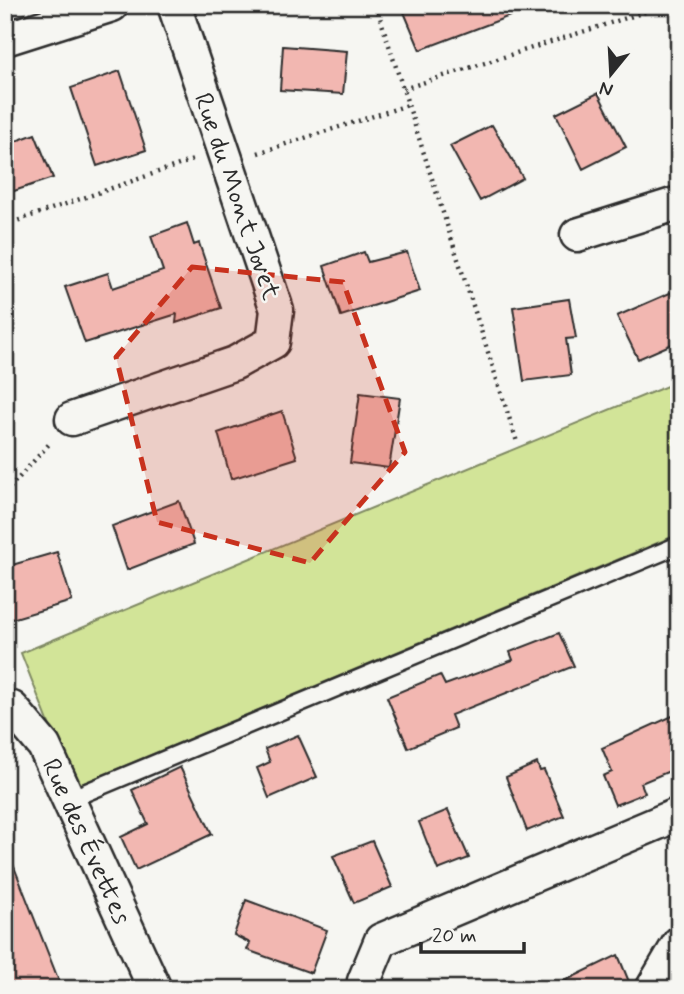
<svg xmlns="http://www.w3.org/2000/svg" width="684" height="994" viewBox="0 0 684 994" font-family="Mynerve,sans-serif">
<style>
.green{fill:#d2e498;stroke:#7e8862;stroke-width:2}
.building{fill:#f2b7b1;stroke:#2b2b2b;stroke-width:2}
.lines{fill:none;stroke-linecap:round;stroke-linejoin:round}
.lane-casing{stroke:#2b2b2b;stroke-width:21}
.street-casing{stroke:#2b2b2b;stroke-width:37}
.path{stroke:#2b2b2b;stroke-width:4.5;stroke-dasharray:2 5;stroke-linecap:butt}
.lane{stroke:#f6f6f2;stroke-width:16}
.street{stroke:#f6f6f2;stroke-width:32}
.marked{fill:#c8321e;fill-opacity:0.2;stroke:#c8321e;stroke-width:5;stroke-dasharray:14 9;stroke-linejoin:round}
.labels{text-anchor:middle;stroke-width:5;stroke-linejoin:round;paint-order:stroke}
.street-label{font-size:26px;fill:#2b2b2b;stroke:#f6f6f2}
</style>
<rect width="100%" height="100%" fill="#f6f6f2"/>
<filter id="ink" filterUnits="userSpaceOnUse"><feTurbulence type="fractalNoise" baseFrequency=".0143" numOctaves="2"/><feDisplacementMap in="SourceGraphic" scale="14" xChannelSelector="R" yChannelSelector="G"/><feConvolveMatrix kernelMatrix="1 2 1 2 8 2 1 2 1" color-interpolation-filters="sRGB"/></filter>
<g filter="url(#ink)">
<path class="green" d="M679,381V534L74,787L21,653Z"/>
<path class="building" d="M401,5H531V8L420,50Z
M283,46L347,51L343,94L280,90Z
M120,71L146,150L97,166L71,88Z
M598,93L626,147L583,169L556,114Z
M492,125L523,178L480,201L450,146Z
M35,134L53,178L5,194V145Z
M187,223L194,245L199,243L221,308L176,323L177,314L85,343L65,287L108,273L113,288L163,271L151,236Z
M364,252L368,262L407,252L420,291L341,316L324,266Z
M679,289V341L638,359L617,316Z
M569,299L576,338L566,339L571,375L524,381L513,307Z
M360,393L400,398L389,468L350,463Z
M282,411L297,458L231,479L218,433Z
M179,501L194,544L127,570L112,526Z
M57,552L72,601L5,621V567Z
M559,633L574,666L451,715L456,728L408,748L387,697L440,675L445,685L513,660L510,652Z
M679,713V767L641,783L645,793L615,805L603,776L612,772L602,748Z
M298,735L317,777L269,798L257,768L270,762L265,749Z
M537,763L540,771L544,770L564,816L527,831L506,777Z
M180,767L212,834L136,870L121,837L148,824L132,790Z
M448,810L469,858L438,870L419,822Z
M372,841L392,887L354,903L333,856Z
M5,849H7L62,989H5Z
M246,900L327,930L311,973L247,950L250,943L234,935Z
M618,955L632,989H548Z"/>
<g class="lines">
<defs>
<path id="lane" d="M70,799L679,545"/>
<g id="street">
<path d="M5,39L112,5"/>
<path d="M577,235L679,203"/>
<path d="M72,419L235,363L273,342L277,310L174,5"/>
<path id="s1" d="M12,708L44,746L155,989"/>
<path d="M368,989L364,981L381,940L679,814"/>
<path d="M652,989L679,943"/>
</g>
</defs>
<use href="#lane" class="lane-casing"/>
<use href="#street" class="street-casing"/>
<path class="path" d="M376,5L517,442
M403,89L667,5
M258,153L408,105
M5,225L193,160
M5,493L50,443"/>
<use href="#lane" class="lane"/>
<use href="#street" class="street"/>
</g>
</g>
<path class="marked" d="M192,267L343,282L405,452L310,563L157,522L116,357Z"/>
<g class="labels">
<g class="street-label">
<text transform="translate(238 196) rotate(71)" y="9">Rue du Mont Jovet</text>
<text dy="9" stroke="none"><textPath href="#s1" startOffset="154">Rue des Évettes</textPath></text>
</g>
</g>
<rect width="684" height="994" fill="none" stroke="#f6f6f2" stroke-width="28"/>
<rect x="14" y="14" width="656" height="966" fill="none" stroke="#2b2b2b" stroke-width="2.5" filter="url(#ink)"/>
<g transform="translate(611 74) rotate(198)" stroke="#f6f6f2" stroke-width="5" paint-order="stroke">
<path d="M0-5L12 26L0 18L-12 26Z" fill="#2b2b2b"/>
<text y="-10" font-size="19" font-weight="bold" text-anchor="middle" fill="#2b2b2b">N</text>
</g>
<path d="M421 942v10h103v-10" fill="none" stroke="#2b2b2b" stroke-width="3.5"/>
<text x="432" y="942" font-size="21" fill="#2b2b2b" stroke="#f6f6f2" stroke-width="5" paint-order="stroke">20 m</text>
</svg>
